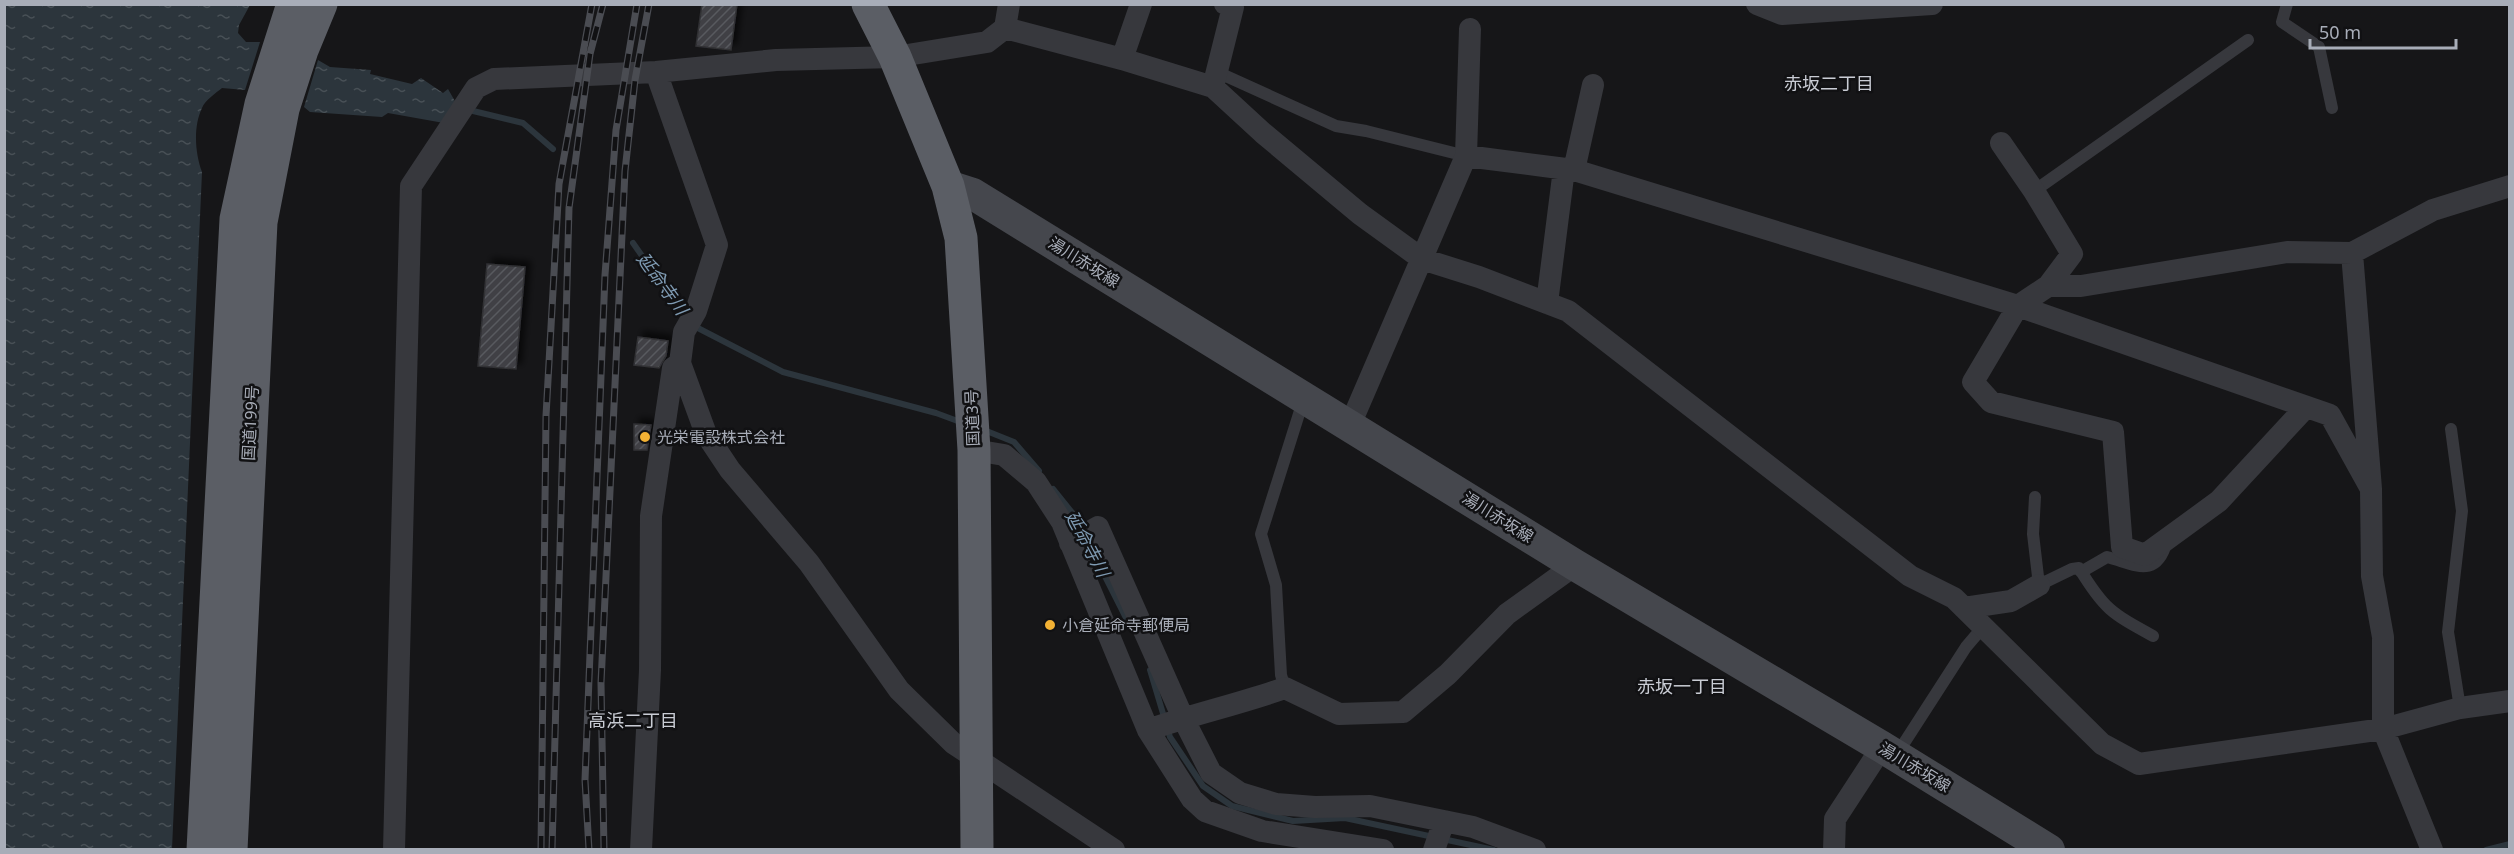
<svg xmlns="http://www.w3.org/2000/svg" width="2514" height="854" viewBox="0 0 2514 854" font-family="'Noto Sans','Noto Sans JP',sans-serif">
<style>
.water{fill:url(#water-ripples)}
.lines{fill:none;stroke-linecap:round;stroke-linejoin:round}
.stream{stroke:#2c353c;stroke-width:6}
.building{fill:url(#building-hatch);stroke:#303034;stroke-width:1.5;filter:url(#shadow)}
.service{stroke:#37383d;stroke-width:12}
.minor{stroke:#37383d;stroke-width:22}
.secondary{stroke:#45474d;stroke-width:32}
.trunk{stroke:#5b5e65;stroke-width:33}
.rail-casing{stroke:#4a4c52;stroke-width:7}
.rail{stroke:#111113;stroke-width:4.5;stroke-dasharray:14;stroke-linecap:butt}
.poi-dot{fill:#f2b134;stroke:#111113;stroke-width:2}
.labels{text-anchor:middle;stroke-width:5;stroke-linejoin:round;paint-order:stroke}
.street-label{font-size:16px;fill:#a8adb8;stroke:#111113}
.poi-label{font-size:16px;fill:#a8adb8;stroke:#111113;text-anchor:start}
.neighbourhood-label{font-size:18px;fill:#c9ccd4;stroke:#111113}
.water-label{font-size:18px;font-style:italic;fill:#7f9bb3;stroke:#111113}
</style>
<defs>
<pattern id="water-ripples" width="26" height="14" patternUnits="userSpaceOnUse" patternTransform="scale(1.5)"><rect width="26" height="14" fill="#2c353c"/><path d="M2 4q2-2 4 0t4 0M15 11q2-2 4 0t4 0" fill="none" stroke="#485056"/></pattern>
<pattern id="building-hatch" width="6" height="6" patternUnits="userSpaceOnUse" patternTransform="scale(1.5)"><rect width="6" height="6" fill="#404145"/><path d="M-1 1l2-2M0 6l6-6M5 7l2-2" fill="none" stroke="#595a5e"/></pattern>
<filter id="shadow"><feDropShadow dx="5.5" dy="-5.5" stdDeviation="3" flood-color="#0009"/></filter>
</defs>
<rect width="100%" height="100%" fill="#161618"/>
<path class="water" d="M5,4L250,5L239,25L238,33L246,42H260L245,90L222,88C216,93 205,100 202,108C193,127 195,153 202,172L172,849H5Z
M318,60L330,67L371,70L370,74L412,84L421,78L443,93L448,89L456,103L444,123L388,113L382,117L310,112L304,107Z"/>
<g class="lines">
<path class="stream" d="M469,110L523,123L553,149
M633,243L685,317
M692,325L783,372L936,413L963,423
M984,430L1014,442L1039,471
M1053,489L1074,515L1131,628
M1150,670L1170,737L1203,786L1232,806L1293,821L1345,818L1494,850
M2486,850L2510,844"/>
</g>
<path class="building" d="M702,4H737L731,50L696,46Z
M487,264L525,267L516,369L478,366Z
M638,337L668,341L666,356L659,368L634,365Z
M634,424L651,425L647,450H634Z"/>
<g class="lines">
<path class="service" d="M2287,4L2282,22L2319,47L2332,108
M1217,72L1336,126L1366,131L1466,156
M2034,191L2248,40
M2451,429L2462,511L2448,632L2460,708
M2035,497L2033,534L2039,585L2072,569L2079,568C2104,609 2111,613 2153,636
M2081,572L2107,557C2135,564 2156,580 2167,541
M1285,688L1281,675L1276,585L1261,534L1304,398
M1897,754L1966,647L1983,627"/>
<path class="minor" d="M1757,4L1782,14L1932,4
M1005,28L1122,59L1213,87L1263,133L1360,214L1422,259L1479,277L1568,311L1910,576L1954,598L2102,744L2139,764L2383,729L2460,708L2510,701
M1122,59L1141,4
M656,72L717,245L696,311L684,332L680,363L706,434L730,470L809,563L899,690L953,743L1114,850
M1213,87L1233,7L1225,4
M2001,143L2034,191L2072,254L2048,286L2018,306L1973,382L1991,402L2113,432L2122,547L2145,555L2219,501L2306,407
M1466,156L1574,170L2018,306L2330,415L2371,489
M1574,170L1593,85
M2048,286H2081L2287,252L2352,253
M1547,303L1564,169
M1350,425L1466,156L1470,29
M974,450L1004,455L1036,482L1062,522L1148,730L1192,799L1205,811L1262,831L1383,850
M1070,543L1098,527L1183,718L1211,773L1240,793L1276,804L1315,807L1370,806L1473,827L1535,850
M1964,608L2011,601L2039,585
M1148,730C1194,714 1240,704 1285,688L1339,714L1403,712L1448,674L1507,614L1575,565
M394,850L411,186L476,88L494,79L656,72L776,60L895,57L987,42L1005,28L1009,4
M641,850L650,670L651,516L673,368L680,363
M1434,850L1444,821
M1834,850L1835,819L1882,747
M2432,850L2383,729V637L2372,576L2371,489L2352,253L2433,210L2510,186"/>
<path class="secondary" d="M948,186L973,194L1575,565L1882,747L2049,850"/>
<path class="trunk" d="M868,4L895,57L948,186L961,238L974,450L977,850
M203,850L236,219L261,104L293,4
M231,850L261,222L283,109L302,50L321,4"/>
<defs>
<path id="rail" d="M541,850L546,416L559,184L592,4
M552,850L569,208L590,54L603,4
M589,850L585,780L605,275L616,130L637,4
M604,850L601,683L625,171L635,80L649,4"/>
</defs>
<use href="#rail" class="rail-casing"/>
<use href="#rail" class="rail"/>
</g>
<g class="poi-dot">
<circle cx="645" cy="437" r="6"/>
<circle cx="1050" cy="625" r="6"/>
</g>
<g class="labels">
<g class="street-label">
<text transform="translate(1084 262) rotate(32)" y="6">湯川赤坂線</text>
<text transform="translate(972 418) rotate(-92)" y="6">国道3号</text>
<text transform="translate(250 423) rotate(-87)" y="6">国道199号</text>
<text transform="translate(1498 517) rotate(32)" y="6">湯川赤坂線</text>
<text transform="translate(1915 767) rotate(31)" y="6">湯川赤坂線</text>
</g>
<g class="poi-label">
<text x="657" y="443">光栄電設株式会社</text>
<text x="1062" y="631">小倉延命寺郵便局</text>
</g>
<g class="neighbourhood-label">
<text x="1829" y="90">赤坂二丁目</text>
<text x="1682" y="693">赤坂一丁目</text>
<text x="633" y="727">高浜二丁目</text>
</g>
<g class="water-label">
<text transform="translate(662 284) rotate(54)" y="6">延命寺川</text>
<text transform="translate(1087 544) rotate(62)" y="6">延命寺川</text>
</g>
</g>
<rect width="2514" height="854" fill="none" stroke="#a8adb8" stroke-width="12"/>
<path d="M2310 39v9h146v-9" fill="none" stroke="#a8adb8" stroke-width="3"/>
<text x="2319" y="39" font-size="18" fill="#a8adb8" stroke="#111113" stroke-width="4.5" paint-order="stroke">50 m</text>
</svg>
